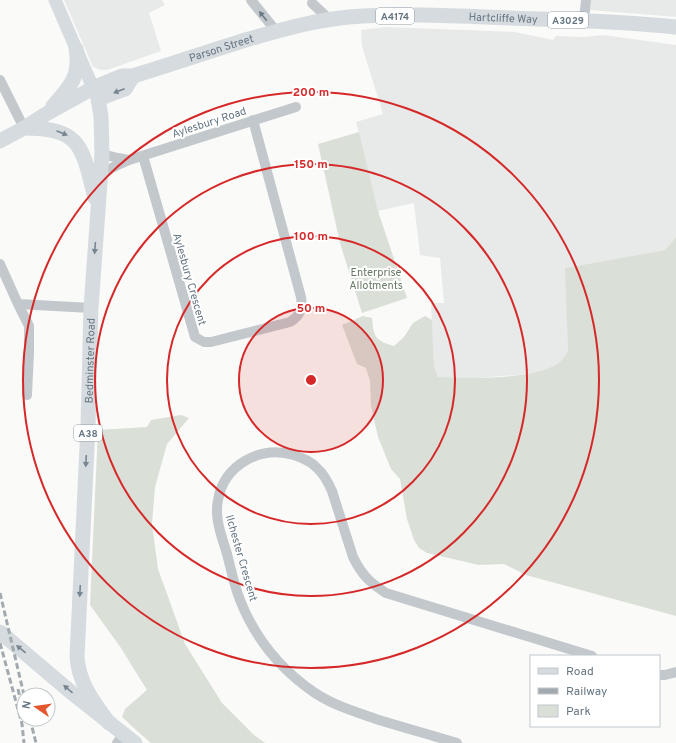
<svg xmlns="http://www.w3.org/2000/svg" width="676" height="743" viewBox="0 0 676 743" font-family="Overpass,sans-serif">
<style>
.built{fill:#e8e9e9}
.green{fill:#dadfd7}
.lines{fill:none;stroke-linecap:round;stroke-linejoin:round}
.minor{stroke:#c3c8cc;stroke-width:10}
.major{stroke:#d6dbdf;stroke-width:13}
.highway{stroke:#d6dbdf;stroke-width:15}
.rail{stroke:#a2aab0;stroke-width:3;stroke-dasharray:6 3;stroke-linecap:butt}
.oneway{fill:#6a7a87}
.oneway2{fill:#768591}
.ring{fill:none;stroke:#d62828;stroke-width:2}
.labels{text-anchor:middle;stroke-width:4;stroke-linejoin:round;paint-order:stroke}
.shield{fill:#fff;stroke:#939fa8;stroke-width:1}
.shield-label{font-size:10px;font-weight:bold;fill:#657683}
.street-label{font-size:11px;fill:#657683;stroke:#fff}
.park-label{font-size:11px;fill:#687a64;stroke:#fff}
.centre{fill:#d62828;stroke:#fff;stroke-width:2}
.ring-label{font-size:12px;text-anchor:middle;font-weight:bold;fill:#d62828;stroke:#fff;stroke-width:4;stroke-linejoin:round;paint-order:stroke}
</style>
<rect width="100%" height="100%" fill="#fafaf8"/>
<path class="built" d="M64,0H162L165,5L149,13L161,51L107,70H101L93,67Z
M591,0H676V17L590,10Z
M385,27L515,32L553,40L556,36L584,37L603,35L676,45V237L665,250L566,268L568,351L562,361L550,368L535,373L517,375L475,378L438,377L434,366L431,303H444L440,258L420,255L414,203L378,211L356,122L383,114L362,46L361,30Z"/>
<path class="green" d="M359,132L378,211L407,298L362,313L340,243L318,144Z
M676,237V616L526,575L504,564L479,565L427,553L419,548L414,540L407,519L400,479L391,469L378,437L371,406L370,381L366,368L357,364L342,325L363,316L372,318C374,338 375,340 394,346L404,337L413,323L425,316L432,320L434,366L438,377C469,378 538,381 561,361C564,358 566,354 568,351L565,268L665,250Z
M181,415L189,418L167,444L155,487L152,524L158,569L185,644L222,703L254,735L265,743H151L136,730L122,717L125,709L147,690L121,648L90,605L98,430L147,427L151,420Z"/>
<g class="lines">
<path class="minor" d="M251,0L276,31
M312,3L330,20
M584,20L586,0
M0,80L24,128
M102,154L118,158L129,160
M143,156L195,337L204,342H211L290,322C300,316 303,309 301,297L253,120
M101,179C107,168 118,165 129,160L296,107
M0,264L18,304L91,308
M18,304L29,326V352L27,395
M659,675H665L676,672
M117,743L124,734
M457,743C431,735 405,728 379,720C356,712 335,706 315,693C281,670 255,638 240,600C234,585 231,569 227,554C222,537 214,518 218,500C224,465 260,445 294,455C302,458 311,461 317,468C324,474 328,482 332,491L353,557C362,575 369,582 386,593L592,656"/>
<path class="major" d="M55,0L97,97"/>
<g class="highway">
<path d="M53,106C70,87 81,76 76,49"/>
<path d="M24,128C82,128 82,147 95,198"/>
<path id="s1" d="M0,141L24,128L46,114L93,88L122,76H133C172,64 210,51 249,39C281,30 315,20 349,17C402,13 457,16 510,18C565,20 621,21 676,27"/>
<path d="M0,632L72,693L135,743"/>
<path id="s2" d="M109,723C94,703 79,684 77,657L88,426L91,308L102,154L101,116L98,99L125,89L133,76"/>
</g>
<path class="rail" d="M0,593L24,695
M0,643L22,724L24,743
M18,689L24,716
M30,719L36,743"/>
</g>
<defs><path id="oneway-solid" d="M-6-.8H1V-3.2L6.5 0L1 3.2V.8H-6Z"/></defs>
<use class="oneway" href="#oneway-solid" transform="translate(263 16) rotate(-129)"/>
<g class="oneway2">
<use href="#oneway-solid" transform="translate(119 91) rotate(159)"/>
<use href="#oneway-solid" transform="translate(62 133) rotate(23)"/>
<use href="#oneway-solid" transform="translate(95 248) rotate(94)"/>
<use href="#oneway-solid" transform="translate(86 461) rotate(93)"/>
<use href="#oneway-solid" transform="translate(80 591) rotate(93)"/>
<use href="#oneway-solid" transform="translate(21 649) rotate(-141)"/>
<use href="#oneway-solid" transform="translate(68 689) rotate(-139)"/>
</g>
<circle cx="311" cy="380" r="72" fill="#d62828" fill-opacity=".12"/>
<g class="ring">
<circle cx="311" cy="380" r="72"/>
<circle cx="311" cy="380" r="144"/>
<circle cx="311" cy="380" r="216"/>
<circle cx="311" cy="380" r="288"/>
</g>
<g class="labels">
<g class="shield">
<rect x="376" y="8" width="38" height="16" rx="3"/>
<rect x="548" y="12" width="40" height="16" rx="3"/>
<rect x="74" y="425" width="28" height="16" rx="3"/>
</g>
<g class="shield-label">
<text x="395" y="20">A4174</text>
<text x="568" y="24">A3029</text>
<text x="88" y="437">A38</text>
</g>
<g class="street-label">
<text dy="4" stroke="none"><textPath href="#s1" startOffset="528">Hartcliffe Way</textPath></text>
<text dy="4" stroke="none"><textPath href="#s1" startOffset="242">Parson Street</textPath></text>
<text transform="translate(209 122) rotate(-18)" y="4">Aylesbury Road</text>
<text transform="translate(190 279) rotate(74)" y="4">Aylesbury Crescent</text>
<text dy="4" stroke="none"><textPath href="#s2" startOffset="371">Bedminster Road</textPath></text>
<text transform="translate(242 558) rotate(74)" y="4">Ilchester Crescent</text>
</g>
<g class="park-label">
<text x="376" y="276">Enterprise<tspan x="376" dy="13">Allotments</tspan></text>
</g>
</g>
<circle cx="311" cy="380" r="6" class="centre"/>
<g class="ring-label">
<text x="311" y="96">200 m</text>
<text x="311" y="168">150 m</text>
<text x="311" y="240">100 m</text>
<text x="311" y="312">50 m</text>
</g>
<rect x="530" y="655" width="130" height="72" fill="#ffffff" stroke="#c1c8cd"/>
<rect x="538" y="668" width="20" height="6" fill="#d6dbdf" stroke="#c1c8cd"/>
<text x="566" y="675" font-size="12" fill="#657683">Road</text>
<rect x="538" y="688" width="20" height="6" fill="#a2aab0" stroke="#c1c8cd"/>
<text x="566" y="695" font-size="12" fill="#657683">Railway</text>
<rect x="538" y="705" width="20" height="12" fill="#dadfd7" stroke="#c1c8cd"/>
<text x="566" y="715" font-size="12" fill="#657683">Park</text>
<g transform="translate(36 707) rotate(283)"><circle r="19" fill="#ffffff" stroke="#c1c8cd"/>
<path d="M0-3L7 15L0 10L-7 15Z" fill="#e4572e"/>
<text y="-6" font-size="11" font-weight="bold" text-anchor="middle" fill="#657683">N</text>
</g>
</svg>
